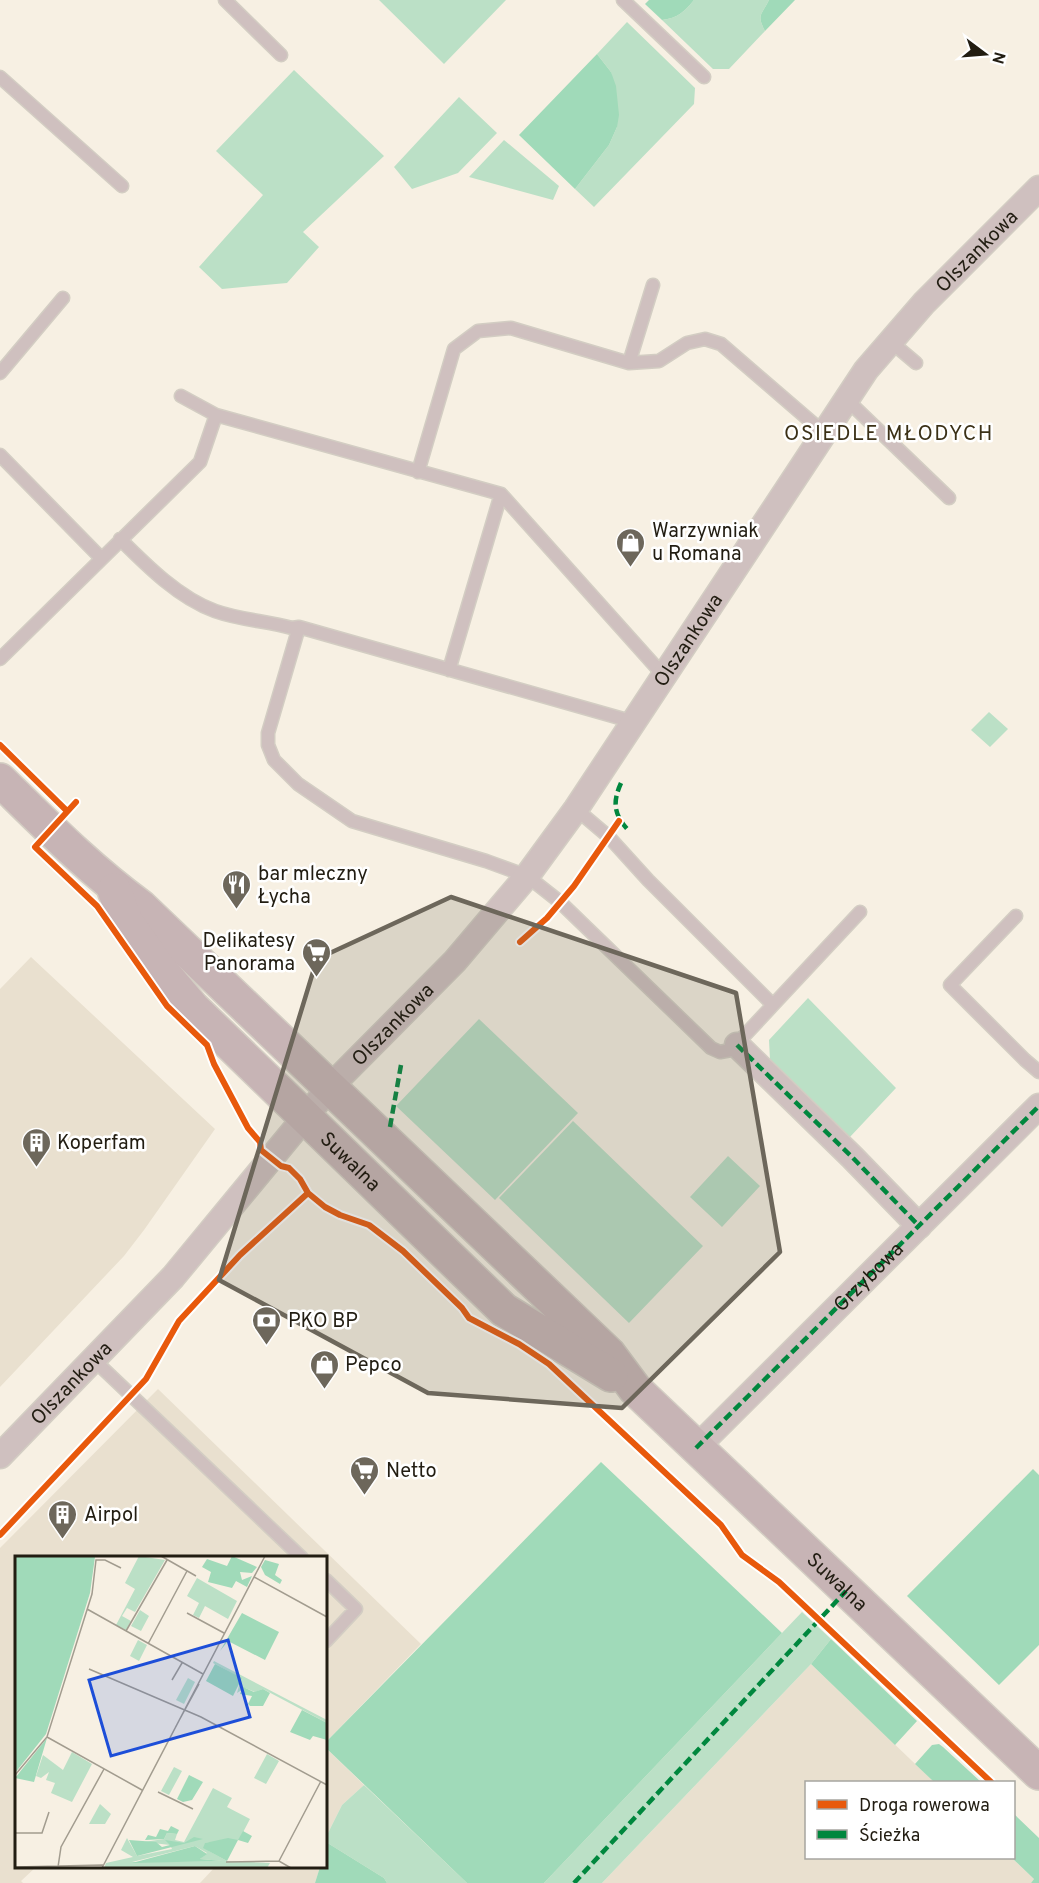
<svg xmlns="http://www.w3.org/2000/svg" width="1039" height="1883" viewBox="0 0 1039 1883" font-family="Overpass,sans-serif">
<style>
.industrial{fill:#e9e0cf}
.green{fill:#bbe0c6}
.forest{fill:#a0dab9}
.lines{fill:none;stroke-linecap:round;stroke-linejoin:round}
.lane-casing{stroke:#d3cdc3;stroke-width:15}
.street-casing{stroke:#d3cdc3;stroke-width:27}
.secondary-casing{stroke:#d3cdc3;stroke-width:36}
.lane{stroke:#cfc0bf;stroke-width:12}
.street{stroke:#cfc0bf;stroke-width:24}
.secondary{stroke:#c7b4b5;stroke-width:33}
.quiet{stroke:#00873e;stroke-width:4.5;stroke-dasharray:9 4.5;stroke-linecap:butt}
.cycleway-casing{stroke:#fff;stroke-width:10}
.cycleway{stroke:#e8590c;stroke-width:6}
.marked{fill:#6d675b;fill-opacity:0.2;stroke:#6d675b;stroke-width:4.5;stroke-linejoin:round}
.labels{text-anchor:middle;stroke-width:5;stroke-linejoin:round;paint-order:stroke}
.street-label{font-size:20px;fill:#221d12;stroke:#fff}
.poi-label{font-size:20px;fill:#221d12;stroke:#fff;text-anchor:start}
.neighbourhood-label{font-size:21px;letter-spacing:1.5px;fill:#3b3016;stroke:#fff}
.inset-road{fill:none;stroke:#a29c8f;stroke-width:1.5}
.view{fill:#1d4ed8;fill-opacity:0.15;stroke:#1d4ed8;stroke-width:3}
.inset-edge{fill:none;stroke:#221d12;stroke-width:3}
</style>
<rect width="100%" height="100%" fill="#f7f0e3"/>
<path class="industrial" d="M31,957L215,1129L144,1230L124,1256L0,1387V989Z
M158,1389L421,1644L326,1742V1558H16V1866L36,1867L21,1881L23,1883H0V1548Z
M811,1664L934,1782H806V1858H1012L1034,1879L1031,1883H602Z
M326,1748L364,1785L342,1805L326,1837Z
M215,1867H320L315,1883H200Z"/>
<path class="green" d="M379,0H506L444,64Z
M694,0H769C762,15 756,14 765,31L729,69H713L662,20C678,18 684,12 694,0Z
M627,22L695,88L694,104L594,207L575,189L609,145L617,127L611,72L597,54Z
M294,70L384,156L303,232L319,247L287,283L222,289L199,267L263,195L216,151Z
M459,97L497,133L458,173L412,189L394,167Z
M504,140L559,186L553,200L469,177Z
M989,712L1008,729L990,747L971,730Z
M808,998L896,1088L849,1138L770,1060L769,1040Z
M479,1019L578,1113L495,1200L396,1106Z
M573,1121L703,1246L629,1323L499,1198Z
M728,1156L760,1186L722,1227L690,1197Z
M802,1612L831,1639L811,1664L602,1883H544Z
M364,1785L467,1883H387L384,1878L326,1842V1837L342,1805Z"/>
<path class="forest" d="M649,0H694C684,12 678,18 662,20L645,4Z
M769,0H795L765,31C756,14 762,15 769,0Z
M597,54L611,72L616,86L619,115L617,127L609,145L575,189L519,135Z
M601,1462L782,1633L544,1883H467L326,1748V1742Z
M1033,1469L1039,1475V1645L999,1685L907,1596Z
M831,1639L917,1721L895,1745L811,1664Z
M939,1744L943,1747L981,1782H934L915,1764L932,1745Z
M1014,1814L1039,1838V1883H1031L1034,1879L1012,1858H1014Z
M326,1842L384,1878L387,1883H315L320,1867L326,1866Z"/>
<g class="lines">
<defs>
<path id="lane" d="M225,0L281,55
M623,0L704,77
M0,77L122,186
M890,341L916,363
M629,363L653,285
M0,373L63,298
M181,396L216,415L501,494L664,676
M846,399L949,498
M0,455L101,558
M418,472L454,349L478,331L511,328L629,363L659,361L687,343L705,339L721,344L823,432
M120,539C147,566 179,598 215,611C240,620 267,621 292,628L299,627L634,722
M299,627L268,733V745L274,760L298,784L352,821L486,861L527,876L560,902L711,1048L720,1052L731,1050L773,1005L648,880L609,837L576,809
M0,659L200,462L216,415
M449,670L501,494
M1016,916L950,985L1025,1060L1039,1072
M773,1005L860,912
M94,1360L302,1558
M326,1580L356,1609L326,1641"/>
<g id="street">
<path d="M737,1045L852,1157L919,1226"/>
<path id="s1" d="M696,1448L1039,1106"/>
<path id="s2" d="M0,1456L173,1277L330,1087L455,961L527,876L576,809L866,370L924,303L1039,188"/>
</g>
<g id="secondary">
<path id="s3" d="M0,780C45,824 89,869 140,906L609,1354L635,1389L1039,1773"/>
<path id="s4" d="M114,890L126,921L155,963L193,1008L504,1310L611,1375"/>
</g>
</defs>
<use href="#lane" class="lane-casing"/>
<use href="#street" class="street-casing"/>
<use href="#secondary" class="secondary-casing"/>
<use href="#lane" class="lane"/>
<use href="#street" class="street"/>
<use href="#secondary" class="secondary"/>
<path class="quiet" d="M621,783C612,803 614,815 629,831
M737,1045L852,1157L919,1226
M390,1127L401,1065
M696,1448L1039,1106
M574,1883L846,1591"/>
<defs>
<path id="cycleway" d="M0,745L67,811
M76,802L35,847L97,906L167,1006L207,1045L214,1064L248,1128L260,1142L261,1150L281,1166L289,1168L300,1179L308,1193L325,1207L340,1215L369,1225L403,1251L462,1308L469,1318L519,1344L549,1364L721,1525L742,1555L779,1582L991,1782
M520,942L547,918L574,886L619,821
M0,1535L146,1379L179,1321L240,1255L308,1193"/>
</defs>
<use href="#cycleway" class="cycleway-casing"/>
<use href="#cycleway" class="cycleway"/>
</g>
<path class="marked" d="M451,897L736,993L780,1252L622,1408L428,1393L219,1280L317,959Z"/>
<defs>
<symbol id="shop-pin" viewBox="-11 -11 22 30"><path d="M0 17L-7.5 6A9.5 9.5 0 1 1 7.5 6Z" fill="#6d675b" stroke="#fff"/><path d="M-5-2.5h2.3a2.7 3.5 0 0 1 5.4 0H5L5.5 6h-11ZM-1.5-2.5h3a1.5 2.3 0 0 0-3 0Z" fill="#fff"/></symbol>
<symbol id="restaurant-pin" viewBox="-11 -11 22 30"><path d="M0 17L-7.5 6A9.5 9.5 0 1 1 7.5 6Z" fill="#6d675b" stroke="#fff"/><path d="M-5-6h1v4h1v-4h1v4h1v-4h1v5L-1.5 .5V6h-2V.5L-5-1ZM5-6V6H3V1.5H1.5Q1.5-4 5-6Z" fill="#fff"/></symbol>
<symbol id="supermarket-pin" viewBox="-11 -11 22 30"><path d="M0 17L-7.5 6A9.5 9.5 0 1 1 7.5 6Z" fill="#6d675b" stroke="#fff"/><path d="M-6-5.5h2.5l.6 2H6L4.5 2H-2.5L-4.4-4H-6ZM-1.5 3.2a1.3 1.3 0 1 0 .1 0ZM3 3.2a1.3 1.3 0 1 0 .1 0Z" fill="#fff"/></symbol>
<symbol id="building-pin" viewBox="-11 -11 22 30"><path d="M0 17L-7.5 6A9.5 9.5 0 1 1 7.5 6Z" fill="#6d675b" stroke="#fff"/><path d="M-4-6H4V6H1V3H-1V6H-4ZM-2.5-4.3h1.7v1.8h-1.7ZM.8-4.3h1.7v1.8H.8ZM-2.5-1h1.7V.8h-1.7ZM.8-1h1.7V.8H.8Z" fill="#fff"/></symbol>
<symbol id="bank-pin" viewBox="-11 -11 22 30"><path d="M0 17L-7.5 6A9.5 9.5 0 1 1 7.5 6Z" fill="#6d675b" stroke="#fff"/><path d="M-6-4H6V4H-6ZM0-2.3a2.3 2.3 0 1 0 0 4.6a2.3 2.3 0 1 0 0-4.6Z" fill="#fff"/></symbol>
</defs>
<g fill-rule="evenodd">
<use href="#shop-pin" x="614" y="526" width="33" height="45"/>
<use href="#restaurant-pin" x="220" y="868" width="33" height="45"/>
<use href="#supermarket-pin" x="300" y="936" width="33" height="45"/>
<use href="#building-pin" x="20" y="1126" width="33" height="45"/>
<use href="#bank-pin" x="250" y="1304" width="33" height="45"/>
<use href="#shop-pin" x="308" y="1348" width="33" height="45"/>
<use href="#supermarket-pin" x="348" y="1454" width="33" height="45"/>
<use href="#building-pin" x="46" y="1498" width="33" height="45"/>
</g>
<g class="labels">
<g class="street-label">
<text dy="7" stroke="none"><textPath href="#s2" startOffset="1556">Olszankowa</textPath></text>
<text dy="7" stroke="none"><textPath href="#s2" startOffset="1070">Olszankowa</textPath></text>
<text dy="7" stroke="none"><textPath href="#s2" startOffset="584">Olszankowa</textPath></text>
<text dy="7" stroke="none"><textPath href="#s4" startOffset="363">Suwalna</textPath></text>
<text dy="7" stroke="none"><textPath href="#s1" startOffset="243">Grzybowa</textPath></text>
<text dy="7" stroke="none"><textPath href="#s2" startOffset="102">Olszankowa</textPath></text>
<text dy="7" stroke="none"><textPath href="#s3" startOffset="1160">Suwalna</textPath></text>
</g>
<g class="poi-label">
<text x="652" y="537">Warzywniak<tspan x="652" dy="23">u Romana</tspan></text>
<text x="258" y="880">bar mleczny<tspan x="258" dy="23">Łycha</tspan></text>
<text x="295" y="947" text-anchor="end">Delikatesy<tspan x="295" dy="23">Panorama</tspan></text>
<text x="57" y="1149">Koperfam</text>
<text x="288" y="1327">PKO BP</text>
<text x="345" y="1371">Pepco</text>
<text x="386" y="1477">Netto</text>
<text x="84" y="1521">Airpol</text>
</g>
<g class="neighbourhood-label">
<text x="889" y="440">OSIEDLE MŁODYCH</text>
</g>
</g>
<g transform="translate(15 1556)">
<rect width="312" height="312" fill="#f7f0e3"/>
<path d="M124,0L150,4L120,56L112,52L107,60L116,65L111,74L101,69L120,33L110,27ZM182,22L222,45L213,63L190,50L184,62L178,59L184,47L172,40ZM125,54L134,60L126,75L116,70ZM123,84L132,89L124,105L115,100ZM199,105L312,164V167L248,133L240,136L230,132L222,137L226,122L198,107ZM173,122L180,126L169,148L161,144ZM57,196L77,208L57,246L36,237L40,227L31,224L34,216L26,222L21,220L28,199L48,214ZM252,198L264,205L251,228L239,222ZM159,211L167,215L154,239L146,235ZM198,232L217,242L212,251L235,263L224,284L190,287L194,295L212,305L255,307L252,312H89L91,307L118,301L106,294L112,282L122,300L157,293L155,289L129,286L149,283L152,277L162,278L160,284L169,286ZM180,290L192,297L185,303L208,305L117,306ZM85,248L96,258L90,268H74Z" fill="#bbe0c6" fill-rule="evenodd"/>
<path d="M0,0H91L80,1L75,37L31,178L0,217ZM217,0L242,11L237,17L225,16L227,24L237,20L232,31L221,25L217,32L193,26L196,16L187,11L192,3L212,10ZM250,4L264,8L260,19L267,24L265,28L250,19L246,11ZM227,57L264,76L250,104L213,85L205,95ZM200,108L227,122L218,140L191,125ZM228,131L239,136L248,133L255,137L248,150H235L233,148L237,140L225,138ZM287,154L312,167V184L298,180L295,184L275,176ZM32,182L19,226L0,222ZM174,219L188,226L177,244L168,246L162,243ZM156,270L164,274L162,278L152,277L149,283L130,284L133,279L141,281L145,273L153,275ZM228,275L237,280L233,287L223,284L212,305L188,292L190,287L213,282L223,284ZM179,281L188,283L122,300L114,284L141,286L147,291L155,289L150,284L169,287ZM180,290L192,298L185,303L208,305L117,307Z" fill="#a0dab9"/>
<path class="inset-road" d="M146,0L181,20M239,21L312,61M72,53L188,118M172,57L209,77M111,75L152,4M133,88L172,15M74,113L186,161L312,229M157,124L167,107M160,172L184,128M32,181L127,234M0,219L32,181L77,38L81,4H90L106,12M143,236L178,253M0,277H27L34,256M264,305L306,225M211,306L264,305L276,312M0,311L88,309M43,311L46,291L89,213M87,312L250,0"/>
<path class="view" d="M213,84L235,161L96,200L74,124Z"/>
<rect width="312" height="312" class="inset-edge"/>
</g>
<rect x="805" y="1781" width="210" height="78" fill="#ffffff" stroke="#a7a5a0" stroke-width="1.5"/>
<rect x="817" y="1800" width="30" height="9" fill="#e8590c" stroke="#a7a5a0" stroke-width="1.5"/>
<text x="859" y="1811" font-size="18" fill="#221d12">Droga rowerowa</text>
<rect x="817" y="1830" width="30" height="9" fill="#00873e" stroke="#a7a5a0" stroke-width="1.5"/>
<text x="859" y="1841" font-size="18" fill="#221d12">Ścieżka</text>
<g transform="translate(985 54) rotate(106)" stroke="#ffffff" stroke-width="4.5" paint-order="stroke">
<path d="M0-4.5L10 22L0 15L-10 22Z" fill="#221d12"/>
<text y="-9" font-size="16" font-weight="bold" text-anchor="middle" fill="#221d12">N</text>
</g>
</svg>
